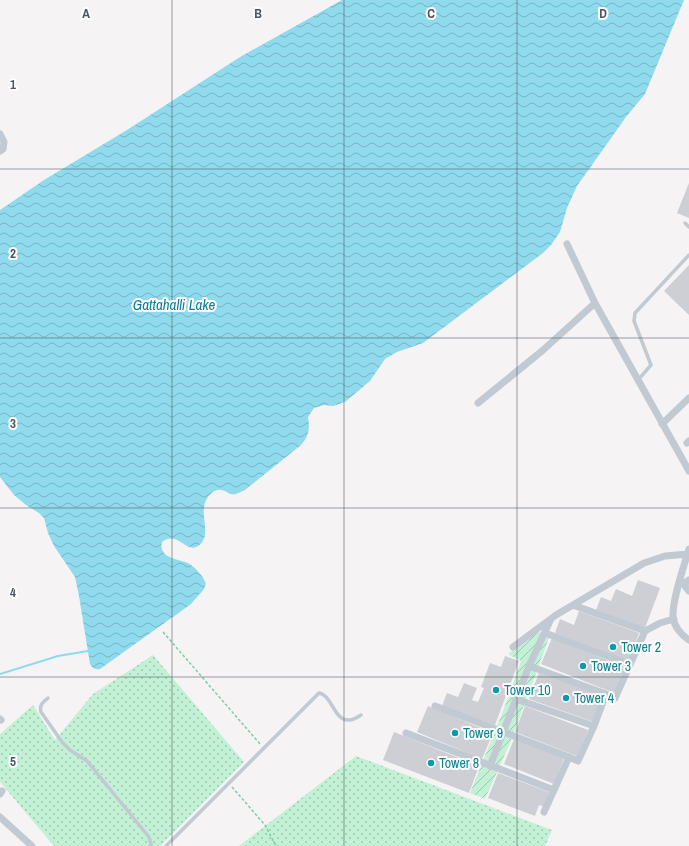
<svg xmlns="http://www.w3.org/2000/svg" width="689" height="846" viewBox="0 0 689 846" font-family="'Archivo Narrow',sans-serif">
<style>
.grass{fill:url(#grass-dots)}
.garden{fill:url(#garden-furrows)}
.water{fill:url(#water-waves)}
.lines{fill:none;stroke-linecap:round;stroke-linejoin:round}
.stream{stroke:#90daee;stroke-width:2}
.building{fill:#cdcfd5}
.path{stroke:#7ad0a6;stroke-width:1.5;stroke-dasharray:3 2;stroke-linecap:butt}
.service{stroke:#c1cad2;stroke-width:3.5}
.minor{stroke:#c1cad2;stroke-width:7}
.grid{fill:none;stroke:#4a5661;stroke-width:1;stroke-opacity:0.55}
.culture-dot{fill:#0f9aa8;stroke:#fff;stroke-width:1.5}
.labels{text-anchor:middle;stroke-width:4;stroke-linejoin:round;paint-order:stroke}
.culture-label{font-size:14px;fill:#0d838f;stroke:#fff;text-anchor:start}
.water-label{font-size:15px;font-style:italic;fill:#0c7c9b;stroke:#fff}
.grid-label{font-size:13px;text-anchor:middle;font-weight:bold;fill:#4a5661;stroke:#fff;stroke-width:4;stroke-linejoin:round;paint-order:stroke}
</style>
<defs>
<pattern id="grass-dots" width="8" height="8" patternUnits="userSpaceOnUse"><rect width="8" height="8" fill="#c3f1d5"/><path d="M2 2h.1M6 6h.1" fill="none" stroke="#a0c6b0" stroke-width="1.8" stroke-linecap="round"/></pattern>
<pattern id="garden-furrows" width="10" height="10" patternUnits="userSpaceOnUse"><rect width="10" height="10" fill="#c3f1d5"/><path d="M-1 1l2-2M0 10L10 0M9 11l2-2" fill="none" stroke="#a0c6b0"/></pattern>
<pattern id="water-waves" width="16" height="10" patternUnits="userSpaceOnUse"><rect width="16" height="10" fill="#90daee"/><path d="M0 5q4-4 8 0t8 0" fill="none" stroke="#78b4c4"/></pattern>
</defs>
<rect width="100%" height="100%" fill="#f5f3f3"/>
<path class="grass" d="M153,655L244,762L160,846H54L0,782V734L33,705L55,740L93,694Z
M356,756L552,830L545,846H239Z"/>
<path class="garden" d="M538,631L549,638L510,743L485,799L470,793L503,711L521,661L508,654Z"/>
<path class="water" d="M342,0H684L645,94L626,117L577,186L567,208L560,232L551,245L543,253L423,343L397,352L385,359L370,381L345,402L333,406L324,405L314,408L308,417C310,429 309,436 301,445L245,490C242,491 239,493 236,494C228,496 223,485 213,492C192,508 216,533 198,546C186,554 178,530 162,542C158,558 178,559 188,563C195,567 204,577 206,584L204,589L191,604L100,669C95,670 92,668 90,664L79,596L75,577L54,546L48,533L44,518L39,513L26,505L14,495L0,477V210L44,180L127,130L240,57Z"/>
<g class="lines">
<path class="stream" d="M0,674L58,656L88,651L89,650"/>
</g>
<path class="building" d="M689,183V218L677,213Z
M689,265V315L664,291Z
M638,580L660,588L645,628L596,610L601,597L611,601L616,589L632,596Z
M579,611L639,633L629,661L555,633L560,619L574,625Z
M552,638L625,667L614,693L541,664Z
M505,656L519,661L495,725L442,706L447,693L458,697L464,683L477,688L472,700L478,702L484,688L481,687L490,663L501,667Z
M539,673L603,696L594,722L529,699Z
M428,706L493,733L482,759L417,732Z
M525,706L588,730L577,756L515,732Z
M394,732L479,766L469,793L383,760Z
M514,739L564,758L554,784L504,764Z
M498,773L549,792L544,807L539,805L535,816L488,798Z"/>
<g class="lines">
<path class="path" d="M163,632L260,744
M232,787L265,825L276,846"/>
<path class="service" d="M685,223L689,227
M638,380L651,365L634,321L635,313L689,255
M48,698C43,702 39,705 41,712L62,742L70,750L87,761L149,837L151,844L150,846
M166,846L319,693C332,695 334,721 349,720C353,720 358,717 361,715"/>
<path class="minor" d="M0,134L4,142L3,149L0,151
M567,244L595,303L689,471
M478,403L542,351L595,303
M662,424L689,398
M687,443L689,441
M689,549C684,566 672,600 673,617C674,626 681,635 689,640
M689,580L686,582L685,586L689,591
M645,631L660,623L674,619
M545,633L629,664
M513,647L556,615L644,563L665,556L688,554
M529,666L606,694
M516,699L594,726
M435,706L569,757
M0,719L1,720
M406,733L554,790
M490,766L529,666L550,621
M0,794L2,791
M544,812L569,757L578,761L594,726L606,694L615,698L645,631L573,605
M0,817L32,846"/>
</g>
<path class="grid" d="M172,0V846M344,0V846M517,0V846M0,169H689M0,338H689M0,508H689M0,677H689"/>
<g class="culture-dot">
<circle cx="613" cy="647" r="4"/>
<circle cx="583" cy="666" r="4"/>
<circle cx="496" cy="690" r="4"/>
<circle cx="566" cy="698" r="4"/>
<circle cx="455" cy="733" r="4"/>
<circle cx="431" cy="763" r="4"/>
</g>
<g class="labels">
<g class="culture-label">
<text x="621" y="652">Tower 2</text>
<text x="591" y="671">Tower 3</text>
<text x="504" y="695">Tower 10</text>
<text x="574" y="703">Tower 4</text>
<text x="463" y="738">Tower 9</text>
<text x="439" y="768">Tower 8</text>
</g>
<g class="water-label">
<text x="174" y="310">Gattahalli Lake</text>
</g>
</g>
<g class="grid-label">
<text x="86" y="18">A</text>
<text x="258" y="18">B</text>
<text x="431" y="18">C</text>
<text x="603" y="18">D</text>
<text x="13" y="89">1</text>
<text x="13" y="258">2</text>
<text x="13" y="428">3</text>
<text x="13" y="597">4</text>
<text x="13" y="766">5</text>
</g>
</svg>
